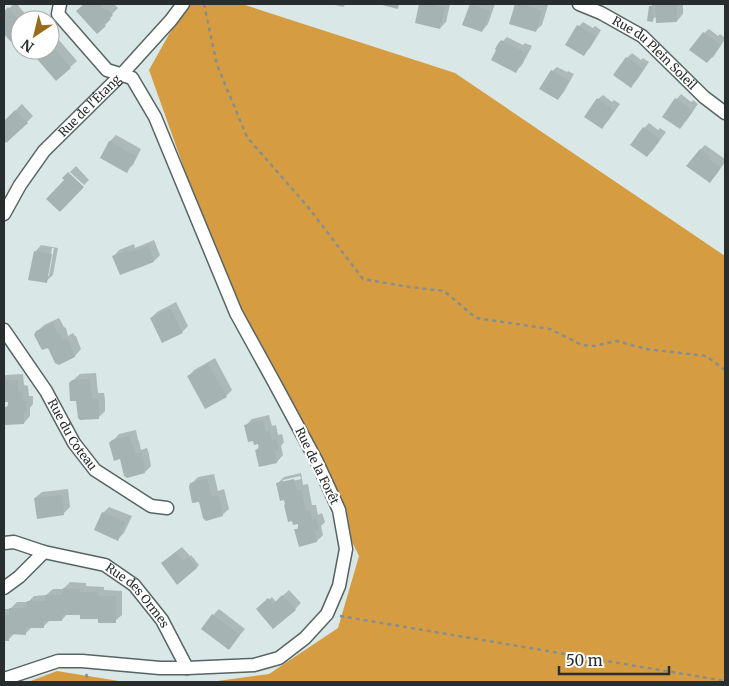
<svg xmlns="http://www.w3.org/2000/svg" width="729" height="686" viewBox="0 0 729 686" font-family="Merriweather,serif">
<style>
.forest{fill:#d69c42}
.shadow{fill:#0003;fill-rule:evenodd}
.building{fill:#a6b3b3}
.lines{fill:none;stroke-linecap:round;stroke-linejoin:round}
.minor-casing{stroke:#576464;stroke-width:15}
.path{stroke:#858f8f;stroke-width:2.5;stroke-dasharray:4 4;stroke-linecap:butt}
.minor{stroke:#fff;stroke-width:12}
.labels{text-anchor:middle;stroke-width:4.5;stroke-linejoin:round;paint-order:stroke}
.street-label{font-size:12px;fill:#282e2d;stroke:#fff}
</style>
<rect width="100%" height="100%" fill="#d9e7e7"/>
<path class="forest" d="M186,4H242L455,73L725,256V682H210L269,674L338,628L359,556L227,289L149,70Z
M57,671L125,682H28Z"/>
<path class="shadow" d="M14,4H17L30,20H20V32L11,40L4,32V13Z
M85,4H114L118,8L109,17L111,19L105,25L78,11Z
M331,4H346L343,7Z
M421,4H450L446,22L440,28L416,22Z
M472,4H495L488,24L482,31L470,6Z
M517,4H545L548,5L542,25L535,31L510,23Z
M653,4H683V14L677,21L657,16L652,20L650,7Z
M583,22L593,28L595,26L601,30L590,48L584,54L577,28Z
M709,29L718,36L720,34L725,38V39L714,56L707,62L703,34Z
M507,37L523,45L525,43L532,46L522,65L516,71L501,43Z
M59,40L77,61L56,79L47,50H50V48Z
M632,53L641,60L643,58L649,62L637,80L631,86L625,60Z
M557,67L567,72L568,71L574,74L564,92L558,99L550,73Z
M681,94L691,102L693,100L698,104L686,121L679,127L675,101Z
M603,95L612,102L614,100L620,104L608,121L601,127L597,100Z
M22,104L33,116L7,142L4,139V122Z
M649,123L658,130L660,128L666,132L653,150L647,156L631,145L644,128Z
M116,135L141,149L133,165L126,171L102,158L110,141Z
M705,145L725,159V162L716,175L710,181L699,151Z
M76,166L89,180L84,185L70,172L66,180L64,178Z
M154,240L160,255L154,261L121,274L113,257L119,250L134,244L135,248Z
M41,245L58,248L53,275L46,281L35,252ZM52,248H54L49,276H47Z
M176,302L188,326L182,332L151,318L157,312Z
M59,318L64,327L66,328L68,336L73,333L75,336H76L81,349L75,356L59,363L48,346L37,332L44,325Z
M215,358L232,390L226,396L188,377L194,370Z
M96,373L98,393H104L105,400V411L98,418L77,400L70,383L80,374Z
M23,374L24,385L28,386L29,396H33V404L30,408V416L24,423L5,408L9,404L4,397V377L6,375Z
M269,415L272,426L276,425L278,435L282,434L284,442L281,446L283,455L277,462L256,450L259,447L258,443L246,425L252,419Z
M136,430L138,440L139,441L141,450L147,448L149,454V455L151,466L145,472L121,457L111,443L119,434Z
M301,473L303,485L308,484L312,505H316L318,515L322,513L325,522L321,526L323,535L317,541L296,530L299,526L286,504L277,484L284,477ZM300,476L301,479L283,483V480Z
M214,474L218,491L224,489L229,509L222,515L200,501L191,484L198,477Z
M68,489L70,507L64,513L38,517L35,498L42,492Z
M109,507L132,516L124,533L118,539L103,513Z
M182,547L190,556L191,555L199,565L196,568L162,563L169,557Z
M70,582L86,583V586L104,587V590L122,591V615L115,621L81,614L68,613L62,620H50L44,626H33L26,633H15L8,640L4,639V609H10L17,602H28L34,596L46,595L53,589H63Z
M289,590L301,603L295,609H258L272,597L276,602Z
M219,609L245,629L229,648L213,615Z"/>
<path class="building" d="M84,4H99L104,10L106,8L113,15L104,24L106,26L97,34L76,11Z
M378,4H399L398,9Z
M419,4H429L445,8L440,29L415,23Z
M470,4L490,11L482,32L462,25Z
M515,4H521L542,11L536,32L509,24Z
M655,4H677V22L656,23Z
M649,6H652L653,22L647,21Z
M8,7L20,21V31L17,33L19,35L11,42L4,34V12Z
M577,25L596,36L584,56L565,45Z
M703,32L721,45L707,63L689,50Z
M501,40L526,53L516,73L491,60L496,50L495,49L499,42H500Z
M52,46L71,68L56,81L37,59L47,50H50V47Z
M626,57L643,69L631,88L613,75Z
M551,70L569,81L558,100L539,89Z
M597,98L614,111L602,129L584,117Z
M675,98L693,111L680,129L662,117Z
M15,110L28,123L6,143L4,141V121Z
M643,127L660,139L647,157L630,145Z
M109,141L136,156L127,173L100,158Z
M700,149L711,157L709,159L721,167L710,183L686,166Z
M68,172L84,187L60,212L46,199L64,180L62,178Z
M148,246L154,262L120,275L112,256L128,250L129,253Z
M34,251L52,254L47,283L28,280Z
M170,308L183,333L162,343L150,318Z
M53,323L57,333L60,334L62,341L67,338L68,342L69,341L75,357L59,365L55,363L48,348L42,350L34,335L36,331Z
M208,364L227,397L205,409L187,376Z
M90,379L92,399H98L99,402V419L80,420L78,418L76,401H70L69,383L72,380Z
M4,380H18V391L22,392L23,401H27V412H24V424L5,425L4,407H8V402H4Z
M263,420L266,432L269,431L272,440L276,439L279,450L275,451L277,463L259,467L255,450L259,449L258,444L254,445L253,441L248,442L244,425Z
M129,436L132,446L134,447L135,455L141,453V457L143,458L145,473L127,478L124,476L120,459L114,461L109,443L112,440Z
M207,479L212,496L218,495L223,516L206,521L203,518L199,502L192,503L189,487L190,483Z
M294,479L297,490H301L306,511H310L312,520L316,519L319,530L315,531L317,542L299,547L294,529H298V524L293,525L292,521L288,522L284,505L285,504L284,500L280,501L276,483Z
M62,495L64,515L37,519L34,498Z
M102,512L126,522L118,541L94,530Z
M176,552L183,561L188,557L197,568L177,585L161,563Z
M63,588L81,589L80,592H98V596H116V623H98V619H80V615H62V621H44V628H26V635L9,634V641H4V615H9V608H26L27,601H45V595H62Z
M282,595L296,610L273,629L256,609L268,598L273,604Z
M212,614L240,635L229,650L201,629Z"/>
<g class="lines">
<defs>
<g id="minor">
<path id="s1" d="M579,4L601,13L642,36L704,97L725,113"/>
<path id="s2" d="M4,214L20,185L44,151L122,74L171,20L183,4"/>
<path id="s3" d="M4,330L46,391L74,443L95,470L151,506L167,508"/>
<path id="s4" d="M4,543L14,542L44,552L105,565L134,585L162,620L187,668"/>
<path d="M4,588L19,577L44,552"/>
<path d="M4,679L58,661H82L160,668H187L254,665L279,658L305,638L327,614L339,586L346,549L339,510L316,460L274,382L236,313L155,117L132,78L107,70L58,14L60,4"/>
</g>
</defs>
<use href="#minor" class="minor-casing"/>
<path class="path" d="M204,4L217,65L247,137L308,207L363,279L409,287L444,291L476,318L550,329L582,345L594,346L617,341L646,349L706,356L725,370
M340,616L725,681
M86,674L89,682"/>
<use href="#minor" class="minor"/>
</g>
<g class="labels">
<g class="street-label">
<text dy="4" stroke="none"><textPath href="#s1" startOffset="91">Rue du Plein Soleil</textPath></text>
<text dy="4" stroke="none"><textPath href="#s2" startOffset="139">Rue de l'Étang</textPath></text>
<text dy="4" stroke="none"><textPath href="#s3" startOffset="125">Rue du Coteau</textPath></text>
<text transform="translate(317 466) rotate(64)" y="4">Rue de la Forêt</text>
<text dy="4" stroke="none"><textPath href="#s4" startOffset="149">Rue des Ormes</textPath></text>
</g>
</g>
<rect width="729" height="686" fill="none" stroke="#282e2d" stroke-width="10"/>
<g transform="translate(35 35) rotate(215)"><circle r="24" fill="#ffffff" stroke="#a9abab"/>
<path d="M0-4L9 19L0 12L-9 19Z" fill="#986a1a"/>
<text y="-8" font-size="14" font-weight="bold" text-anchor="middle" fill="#282e2d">N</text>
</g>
<path d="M559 666v8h110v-8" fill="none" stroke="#282e2d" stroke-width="2.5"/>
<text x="566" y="666" font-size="15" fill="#282e2d" stroke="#ffffff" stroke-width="4" paint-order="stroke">50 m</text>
</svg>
